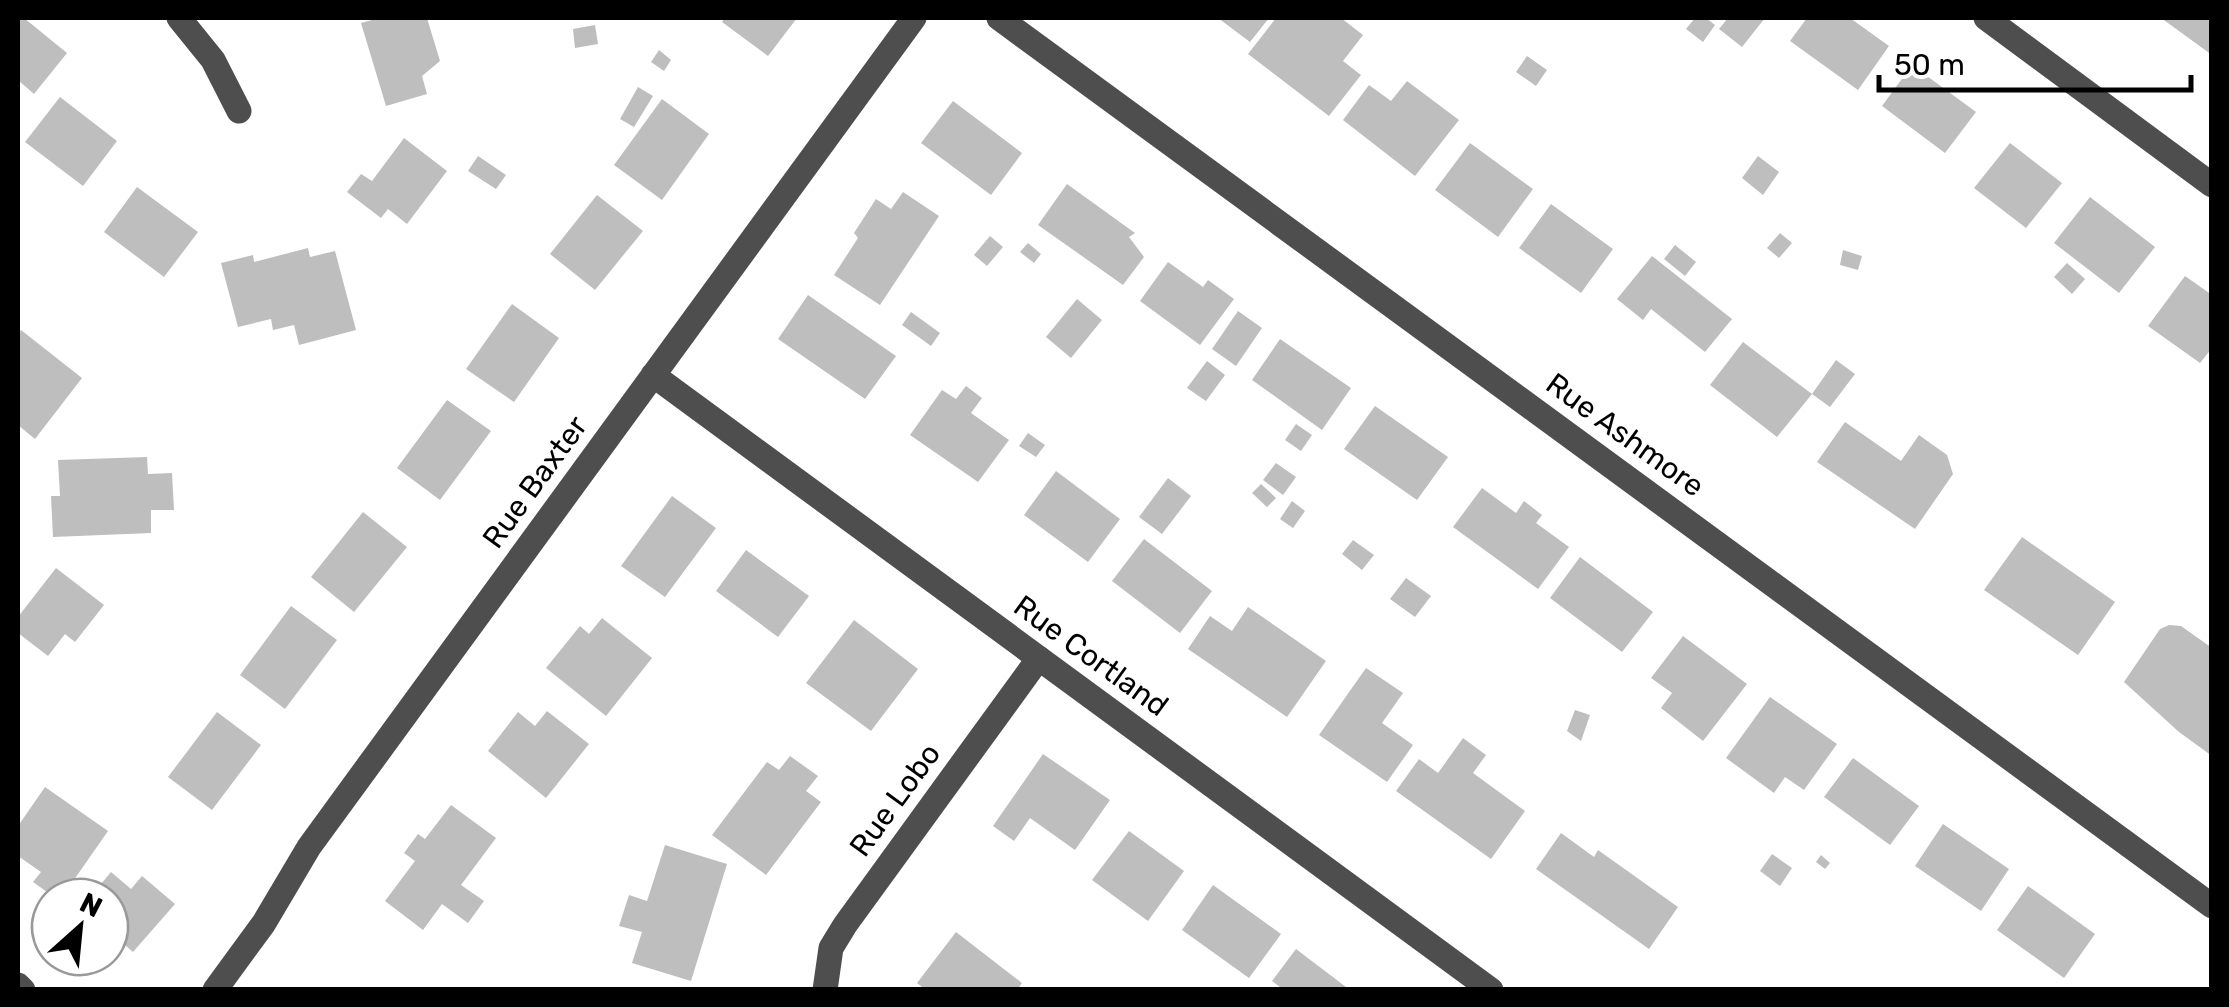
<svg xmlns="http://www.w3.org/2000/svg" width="2229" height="1007" viewBox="0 0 2229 1007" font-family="Rubik,sans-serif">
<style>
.building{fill:#bebebe}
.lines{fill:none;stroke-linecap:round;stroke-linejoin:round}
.minor{stroke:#4e4e4e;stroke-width:25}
.labels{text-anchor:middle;stroke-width:8;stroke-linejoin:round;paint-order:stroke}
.street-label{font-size:30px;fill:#000;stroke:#fff}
</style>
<rect width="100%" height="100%" fill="#fff"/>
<path class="building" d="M18,18H24L67,53L34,94L18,80Z
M379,18H427L440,61L422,76L427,94L386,106L361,23Z
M725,18H797L768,56L722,22Z
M1218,18H1269L1250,42Z
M1276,18H1341L1363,35L1343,61L1361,75L1329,116L1248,54Z
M1695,18H1706L1715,25L1703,42L1686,29Z
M1728,18H1765L1742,47L1719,29Z
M1807,18H1850L1889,46L1858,90L1790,41Z
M2161,18H2212V55Z
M595,25L598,44L575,48L573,29Z
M659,50L671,60L664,71L651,62Z
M1527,56L1547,70L1536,86L1516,72Z
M1912,65L1976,112L1945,153L1882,106Z
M1407,81L1459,120L1415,176L1343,120L1369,85L1391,101Z
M638,87L653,96L634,127L620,119Z
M60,97L117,141L83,186L25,142Z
M662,99L709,134L662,200L614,165Z
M953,101L1022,153L991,195L921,143Z
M404,138L447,171L407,224L388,209L381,218L347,192L361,174L372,181Z
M1470,143L1533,189L1498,237L1435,190Z
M2010,143L2062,183L2026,228L1974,188Z
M478,156L506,175L496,189L468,171Z
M1758,156L1779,172L1763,195L1742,178Z
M1067,184L1135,233L1129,237L1144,257L1123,285L1038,225Z
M137,187L198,232L164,277L104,232Z
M903,192L939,216L880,305L834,275L858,238L854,233L876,199L891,209Z
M597,195L643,231L595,290L550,254Z
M2090,197L2155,247L2119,293L2054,243Z
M1551,204L1613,249L1581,293L1519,248Z
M1780,233L1792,243L1779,258L1767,248Z
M990,236L1003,247L987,266L974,255Z
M1028,243L1041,254L1034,263L1020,252Z
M1675,245L1696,262L1685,276L1664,259Z
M308,248L310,257L335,251L356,330L299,345L294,325L273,330L271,319L238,327L221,263L253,255L254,262Z
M1843,250L1862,256L1858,270L1840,265Z
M1652,256L1732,319L1705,352L1651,309L1643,320L1617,299Z
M1168,262L1203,287L1208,280L1234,299L1200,345L1140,301Z
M2067,263L2085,279L2072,294L2054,277Z
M2185,276L2212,295V348L2200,363L2148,326Z
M808,295L896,356L865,399L778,339Z
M1077,299L1102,320L1071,358L1046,337Z
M512,304L559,338L514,402L466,369Z
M1238,311L1262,328L1236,366L1212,349Z
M911,312L940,333L931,346L902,325Z
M21,330L82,378L35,439L18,425V334Z
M1280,339L1351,388L1322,430L1252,380Z
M1743,342L1812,394L1777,437L1710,385Z
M1836,360L1855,374L1830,407L1812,394Z
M1207,361L1225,375L1206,401L1187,388Z
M966,386L982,398L971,413L1009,440L978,482L910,435L942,390L956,399Z
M447,400L491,431L440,500L397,468Z
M1375,406L1448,457L1417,500L1344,449Z
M1845,422L1901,461L1919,435L1947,455L1953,474L1915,529L1817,462Z
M1296,424L1312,435L1301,451L1285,440Z
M1028,433L1045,445L1036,457L1019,446Z
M147,457L148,474L172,473L174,510H151V533L53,537L51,496H60L58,460Z
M1276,463L1296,477L1283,495L1263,480Z
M1056,471L1120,519L1088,562L1024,515Z
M1168,478L1191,496L1162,534L1139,517Z
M1261,484L1276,498L1267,507L1252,493Z
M1482,488L1516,513L1524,501L1542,515L1536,523L1569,547L1538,589L1453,527Z
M672,496L716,528L665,597L621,566Z
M1292,501L1305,511L1293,528L1280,519Z
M363,512L407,547L354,612L311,577Z
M2022,537L2115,602L2078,655L1984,590Z
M1144,539L1212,591L1180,633L1112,581Z
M1353,540L1374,555L1362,570L1342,554Z
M746,550L809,596L778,637L716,591Z
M1580,557L1653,612L1622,652L1550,598Z
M56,568L104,605L75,642L65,634L48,656L18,633V617Z
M1406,578L1431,596L1415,617L1390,599Z
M291,606L337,640L285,709L240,675Z
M1248,607L1326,661L1287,717L1188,649L1210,616L1232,631Z
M602,618L652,658L606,716L546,668L580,626L589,634Z
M854,620L918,669L871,731L806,683Z
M2169,625L2181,626L2212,648V756L2179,732L2124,682L2160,629Z
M1683,636L1747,684L1703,741L1661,708L1672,693L1651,678Z
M1366,668L1403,693L1382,723L1413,745L1387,782L1319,735Z
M1770,697L1837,744L1804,790L1785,777L1774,793L1726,758Z
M1575,710L1590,715L1581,741L1567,731Z
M547,711L589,744L546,798L488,751L518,712L535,726Z
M217,712L261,745L212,810L168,777Z
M1463,738L1486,755L1473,773L1525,811L1491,859L1396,791L1419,759L1438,773Z
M1043,754L1110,800L1075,850L1030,818L1014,841L993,826Z
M790,756L818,776L806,791L821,802L766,875L712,835L767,762L779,770Z
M1853,758L1919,806L1890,845L1824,797Z
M45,787L108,831L62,897H54L33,882L41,872L18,856V826Z
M451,805L496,838L461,885L484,901L468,923L442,904L423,930L385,901L415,861L404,853L418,834L425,839Z
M1943,824L2009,869L1981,911L1915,866Z
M1129,831L1184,871L1148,921L1092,880Z
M1561,833L1594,857L1598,850L1678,907L1649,949L1536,869Z
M665,845L727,864L691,981L632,963L642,932L619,926L629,895L647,901Z
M1772,854L1792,868L1780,886L1760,871Z
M1821,855L1830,863L1825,869L1816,862Z
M111,872L131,889L142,876L175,904L133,952L110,932V897H90Z
M1213,885L1281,934L1249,978L1182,930Z
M2028,886L2095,934L2064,978L1997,930Z
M956,932L1022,983L1017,990H926L917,983Z
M1296,949L1350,990H1284L1272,981Z"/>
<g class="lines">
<path class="minor" d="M179,18L213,60L239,111
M999,18L2212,906
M1986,18L2212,185
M653,375L1491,990
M18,985L23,990
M215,990L264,923L309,847L914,18
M825,990L831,948L845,925L1039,658"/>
</g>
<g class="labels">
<g class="street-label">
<text transform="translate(1625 435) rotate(36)" y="10">Rue Ashmore</text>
<text transform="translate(535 482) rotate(-54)" y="10">Rue Baxter</text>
<text transform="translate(1091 656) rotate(36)" y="10">Rue Cortland</text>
<text transform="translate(895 800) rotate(-54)" y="10">Rue Lobo</text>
</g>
</g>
<rect width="2229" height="1007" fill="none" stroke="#000000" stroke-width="40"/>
<g transform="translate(80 927) rotate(27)"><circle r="48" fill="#ffffff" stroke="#999999" stroke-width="2.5"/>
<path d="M0-8L18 38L0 25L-18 38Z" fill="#000000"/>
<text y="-15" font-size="28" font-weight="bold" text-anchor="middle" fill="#000000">N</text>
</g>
<path d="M1879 75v15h312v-15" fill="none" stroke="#000000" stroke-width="5"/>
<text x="1894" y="75" font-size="30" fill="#000000" stroke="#ffffff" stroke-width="8" paint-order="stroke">50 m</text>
</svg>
